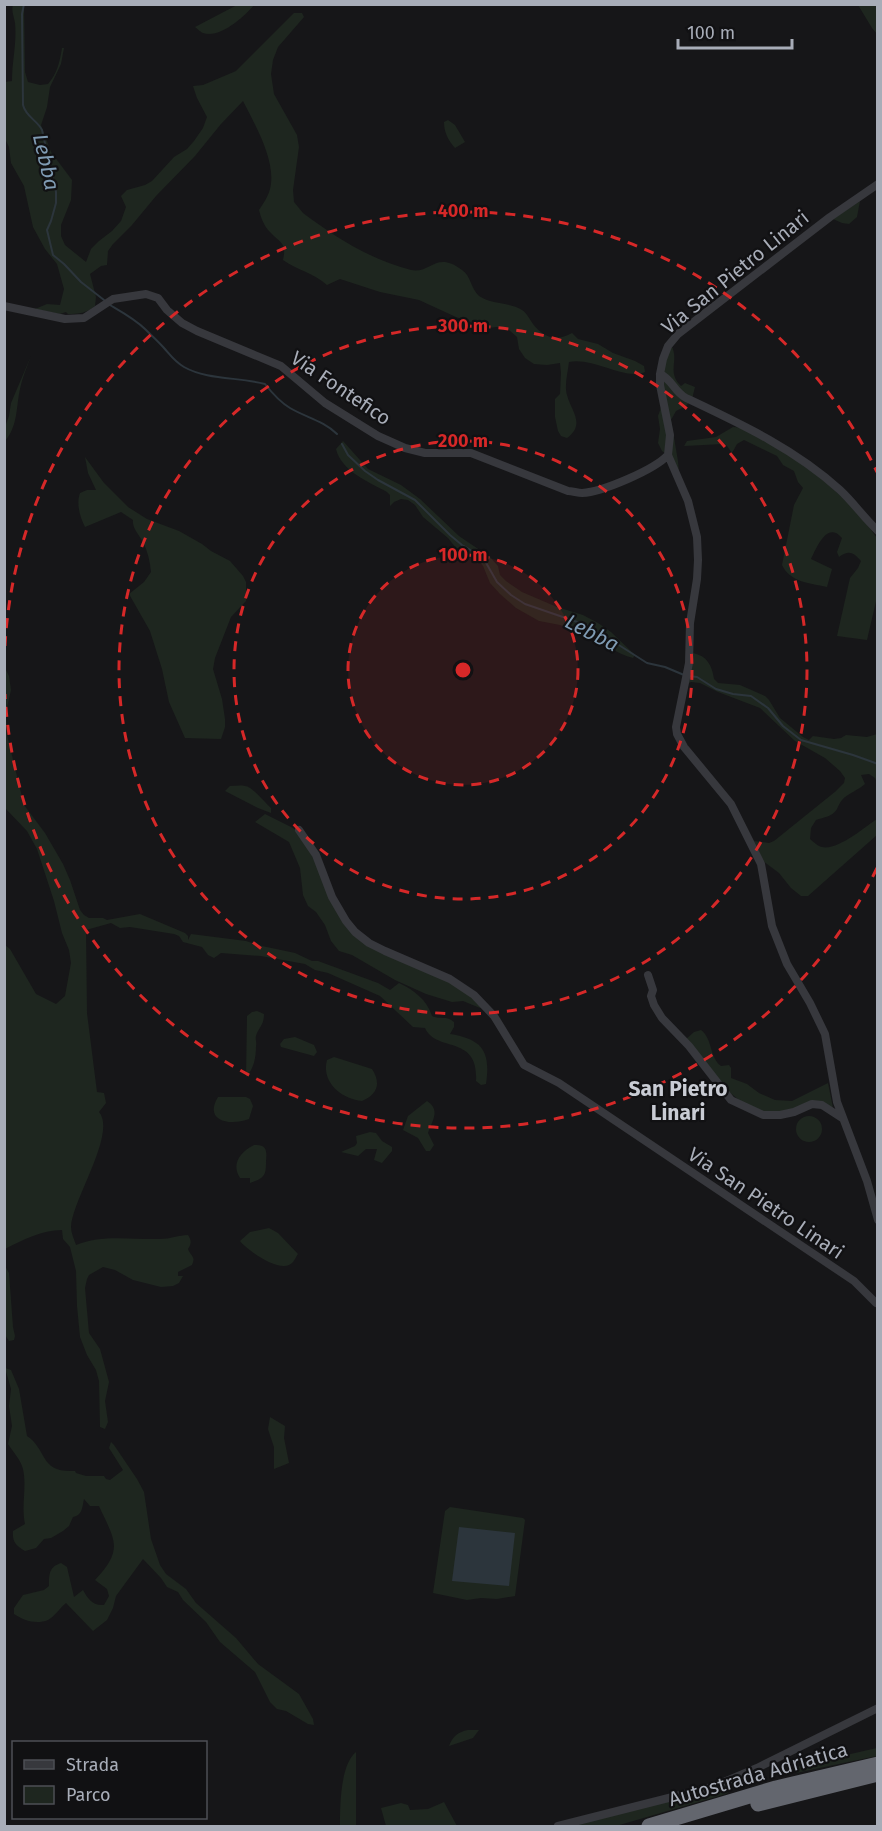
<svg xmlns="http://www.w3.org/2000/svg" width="882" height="1831" viewBox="0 0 882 1831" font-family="'Fira Sans',sans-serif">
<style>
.green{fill:#1e261f}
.water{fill:#2c353c}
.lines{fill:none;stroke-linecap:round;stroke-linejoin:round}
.stream{stroke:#2c353c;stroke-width:2}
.minor{stroke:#37383d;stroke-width:8}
.motorway{stroke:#63666e;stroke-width:15}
.ring{fill:none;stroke:#d62828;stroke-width:3;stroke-dasharray:10 8}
.labels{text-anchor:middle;stroke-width:4.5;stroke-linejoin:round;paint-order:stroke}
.street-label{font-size:20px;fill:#a8adb8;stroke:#111113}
.water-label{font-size:21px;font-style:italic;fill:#7f9bb3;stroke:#111113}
.neighbourhood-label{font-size:21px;font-weight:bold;fill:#c9ccd4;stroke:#111113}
.centre{fill:#d62828;stroke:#111113;stroke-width:3}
.ring-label{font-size:18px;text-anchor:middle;font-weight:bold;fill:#d62828;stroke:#111113;stroke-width:4.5;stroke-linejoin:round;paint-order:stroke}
</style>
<rect width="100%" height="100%" fill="#161618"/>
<path class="green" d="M13,5H24L25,72L28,82L40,85L48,84C57,74 60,61 62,48H64L61,64L50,87L47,107L41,125L51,152L72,180L71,200L61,225V236L65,245L86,262L91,249L99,241L112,231L121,221L126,207L121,196L127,190L145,185L152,181L174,157L187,149L194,141L203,128L207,117L197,98L193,86L203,85L236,71L294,13H302L304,17L278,47L273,60L271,74L274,94L297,135L299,147L293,190L294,202L303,213C335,237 371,260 411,270C431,274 436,250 462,270C471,276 471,289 479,296C492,305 510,302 522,310C527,313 530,320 533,324C544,338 557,342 572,333L578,339L598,344L613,353L635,361L644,366L645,372C625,381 594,357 569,362C568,372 564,385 567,395C571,411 586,424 567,438L561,436L558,431L555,417V399L560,394L561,373L560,363L547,365L534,364L525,358L519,349L517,337L509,330L497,327L487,328L456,317L419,300L380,292L340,279L327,285C314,273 297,270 283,260C287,242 280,243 270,232C264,226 261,218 259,210C263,204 268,197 270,189C277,162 255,125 243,101L221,124L195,156L156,196L132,225L113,244L108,251L107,265L101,266L90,274L96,297L95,306C87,313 79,314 68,314L66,312L60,314L35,309L47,304L60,305L64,289L57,264L45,249L33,227L24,186L11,163L9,147L5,139V82L12,81C12,61 17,43 15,23C14,16 11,11 13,5Z
M237,5H254C245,16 220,39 203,33C202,33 196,28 195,27Z
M877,5H878L877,34L872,28L858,5Z
M448,120L455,125L465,142L455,148C448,140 444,132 444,122Z
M860,201L857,217L849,224L842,223L833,219Z
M671,345C680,360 666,372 681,386L685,383L695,387L692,399L686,406L676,411L671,420L678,461L679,474L669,456L662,451L658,443L660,429L658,416L662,405L661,376Z
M31,356C27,367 22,378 20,389C16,407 18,426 5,441V427L9,416L11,403Z
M733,427C742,427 750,432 758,437C804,460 847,496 877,538V597L867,640L837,636L850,578L858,568L861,561C853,552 849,550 839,557L837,552L842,538C827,520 816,549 811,559L832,569L827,587C809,583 790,582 782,565L794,505L803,488L798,482L794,471L783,465L777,456L744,440L737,444L732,453L727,446L723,444L684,446L687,441L716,437Z
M343,441L368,469L401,485L420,499L459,536L490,557L498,566L500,575L506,581L522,592L557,607L583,615L598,623L611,632L635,655L633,658C615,654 600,640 584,629L577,632L560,625L539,621L516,608L500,594L490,583L483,566L479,561L456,548L448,538L423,517L415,505L408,500L401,499L394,502L390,506V495L387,492C369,482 341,471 336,449Z
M85,457L104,483L128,507L147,519L179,531L202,544L211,551L230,561L243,576L246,582V601L231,617L215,658L213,669L222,699L225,719V727L221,739L185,738L169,702L162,669L150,631L129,594L144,582L151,572C150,562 148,552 143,542C139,535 132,528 133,520L121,512L85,527C80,517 76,504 80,493L87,490H96L88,473Z
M693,653C707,656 712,665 714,679L718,683L740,685L765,696L769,700L780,718L803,737L809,740L813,736L834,739L841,738L846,735L867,737L877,734V783L875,778L869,774L861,775L865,784C859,790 848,793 842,800C840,802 838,807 837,809C832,817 824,817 816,820L811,828L810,839C814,842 817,846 822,847C837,851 865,827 877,819V835L808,896H801L791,888L779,873L763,861L754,841L769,843L774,841L836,791L844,783L845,778L840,771L825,758L795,741L760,708L718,692L700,683L691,682L687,684Z
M5,668L9,676L11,690L6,712L7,735L24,805L45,833L63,864L70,880L80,910L84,915L89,918H103L107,920L140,914L185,933L188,936V940L191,934L246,941L262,946L295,953L312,961H318L378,983L390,990L399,983C414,990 427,1000 432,1016C439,1020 447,1015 454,1022V1027L450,1034C482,1039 491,1051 486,1084L481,1085L476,1081C479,1034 436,1053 425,1028L413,1027L380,996L328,973L315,970L305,964L261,956L221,953L214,958L208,955L202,947L183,942L179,936L174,934L130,927L120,928L111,923L86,930L87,1013L97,1092L104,1093L106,1103L99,1112C117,1133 72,1200 71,1227C71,1233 74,1239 76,1245C102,1234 133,1240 160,1239C170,1239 179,1235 188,1235C192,1241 191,1244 188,1249C191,1257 196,1256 192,1265L178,1272V1276H183L179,1283L173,1286L161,1287L133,1280L115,1270L103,1267L89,1275L87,1279L85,1288L89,1333L100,1349L109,1382L105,1401L108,1422L105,1429L100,1427L99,1381L96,1370L87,1355L80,1337L77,1306L76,1271L70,1247L63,1239L62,1230C41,1230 23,1240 5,1249V945L10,949L36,994L56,1004L65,996L71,963L69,950L62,933L54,901L37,849L27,831L5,808Z
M230,786C235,786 240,785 245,786C252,786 265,803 271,808V813L258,808L225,791Z
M265,814L293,828L300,834L355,933L450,979L482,1007L480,1008L463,1001L452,1002L426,994L395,980L352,955L339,951L331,941L325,925L316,912L308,906L303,895L300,868L289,842L255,822Z
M257,1011L264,1014C264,1026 258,1028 256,1036C255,1039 257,1042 256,1046C256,1057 254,1069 246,1077L247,1016L252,1012Z
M701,1030C713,1039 709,1057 721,1066L729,1065L731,1068V1078L747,1084L759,1093L775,1100L792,1101L828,1083L833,1108C829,1107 824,1103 820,1103C812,1102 794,1110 784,1112C741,1121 710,1069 685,1040L694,1032Z
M295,1037L314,1045L317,1052L314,1056L281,1047L280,1044L284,1039Z
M334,1057L372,1069C381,1083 378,1094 362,1101C341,1099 321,1082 327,1060Z
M218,1097H246L250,1099L253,1106L249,1119C231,1126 203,1122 218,1097Z
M427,1101C441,1110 432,1121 428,1133L434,1145L430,1151H426L418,1138L403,1130L408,1116Z
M796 1129a13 13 0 1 1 26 0a13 13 0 1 1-26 0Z
M370,1132L376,1133L382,1141L392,1147V1151L382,1163L374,1160L377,1149H366L358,1156L341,1152L355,1146L357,1143L356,1136Z
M254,1145C267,1144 267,1151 266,1161C266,1175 265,1178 250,1183V1178H240C231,1164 240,1152 254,1145Z
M269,1228L278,1233L298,1254C295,1258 294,1263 289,1265C277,1271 247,1250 240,1241L250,1232Z
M5,1266L9,1273L13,1327L15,1336L14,1340L9,1341L5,1335Z
M5,1368L11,1370L19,1389L27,1436C48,1450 39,1473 75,1471L76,1473L86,1476H104L106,1479L110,1480L123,1470L109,1448L111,1442L114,1445L137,1479L144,1492L151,1539L160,1565L166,1574L186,1589L196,1603L236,1638L258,1664L299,1694L313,1719L314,1725L308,1724L286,1711L277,1709L270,1702L255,1672L220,1642L206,1622L183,1600L178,1592L167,1587L161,1578L143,1559L116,1596L113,1608L107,1620L93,1631L66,1603C60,1608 54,1617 48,1620C36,1625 23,1620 14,1614V1608L23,1595L44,1590L49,1586C49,1574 49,1567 61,1563L67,1567L74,1597L83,1590C88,1599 93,1606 104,1605L109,1596L107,1589L95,1580C124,1549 115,1541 99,1506H90L84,1499C82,1507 83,1515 73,1517L69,1526L63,1531L51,1538L44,1539L36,1548L25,1551C16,1546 12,1542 13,1531L25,1524C21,1506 27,1487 23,1469C21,1460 13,1452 8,1444L12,1426L9,1406L11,1389Z
M270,1417L285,1426L284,1438L289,1463L274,1469V1447L268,1429Z
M450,1507L523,1518L525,1520L515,1596L497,1599L481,1598L467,1600L433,1593L445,1511Z
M468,1730H479L473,1738L449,1746C453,1736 458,1732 468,1730Z
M877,1748V1756L796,1773L798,1767L812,1760L815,1762Z
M356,1752V1826H340C340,1807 340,1765 356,1752Z
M739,1778L741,1780L739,1783L726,1794L616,1826H568Z
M444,1802L457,1826H386L381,1808L401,1803L408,1805L410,1810L428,1809Z"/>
<path class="water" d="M459,1527L515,1533L509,1586L452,1581Z"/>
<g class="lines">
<path class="stream" d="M24,4L22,14L23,105C26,117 37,120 42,130L56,192V203L51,221L47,230L53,255L64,264L81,282L104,300
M110,305C122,312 135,319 145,329C151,335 158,341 164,348C171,356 175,362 184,367C207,380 239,377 265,384C272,393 280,402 290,408C305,417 324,421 337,434
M342,444L348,455L365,471L378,480L415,500L450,535L462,545L479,555L485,561L497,582L511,595L525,604L589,626L647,663L665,667L684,675
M689,676L697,677L716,689L733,694L751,696L768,708L783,726L801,740L853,755L878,764"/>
<path class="minor" d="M878,184L830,217L678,334L668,346L663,359L660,374V385L670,435L668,455L688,501L697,537L698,560L697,579L690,623L689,663L676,727L677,734L684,747L731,804L761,864L772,926L787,964L810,1003L825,1034L837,1102L867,1181L878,1220
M4,306L65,319L84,318L113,299L146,294L158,298L167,310L182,323L197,331L281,366L325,403L378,436L405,448L425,453H471L568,491C572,491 578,493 582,493C602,492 654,470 668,455
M660,374C672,379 674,392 686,398C741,424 795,449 840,490C854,503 864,518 878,531
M299,830L316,855L332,897L346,921L355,932L369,943L385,951L450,979L474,995L494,1016L524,1065L559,1083L854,1281L876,1303
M648,975L653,990L651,996L654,1005L662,1018L689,1046L731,1100L763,1115H780L794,1112L812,1104L822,1105L842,1118
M558,1826L712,1787L757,1768L878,1708"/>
<path class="motorway" d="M758,1804L878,1774
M649,1826L776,1788L878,1764"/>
</g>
<circle cx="463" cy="670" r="115" fill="#d62828" fill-opacity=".12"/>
<g class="ring">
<circle cx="463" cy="670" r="115"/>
<circle cx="463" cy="670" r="229"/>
<circle cx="463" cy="670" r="344"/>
<path d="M877 868A459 459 0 0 1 5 694M5 646A459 459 0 0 1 877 472"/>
</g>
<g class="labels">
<g class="street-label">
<text transform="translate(735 272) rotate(-39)" y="7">Via San Pietro Linari</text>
<text transform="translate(341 388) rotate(34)" y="7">Via Fontefico</text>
<text transform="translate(766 1203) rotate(34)" y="7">Via San Pietro Linari</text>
<text transform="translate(758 1774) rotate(-16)" y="7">Autostrada Adriatica</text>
</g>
<g class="water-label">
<text transform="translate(46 162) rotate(77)" y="7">Lebba</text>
<text transform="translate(592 633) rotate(27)" y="7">Lebba</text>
</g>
<g class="neighbourhood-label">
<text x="678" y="1096">San Pietro<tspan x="678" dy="24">Linari</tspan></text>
</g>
</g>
<circle cx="463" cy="670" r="9" class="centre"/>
<g class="ring-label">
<text x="463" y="217">400 m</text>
<text x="463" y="332">300 m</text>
<text x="463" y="447">200 m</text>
<text x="463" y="561">100 m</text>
</g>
<rect width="882" height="1831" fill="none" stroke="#a8adb8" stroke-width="12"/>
<rect x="12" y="1741" width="195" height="78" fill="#111113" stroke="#4d4f55" stroke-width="1.5"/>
<rect x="24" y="1760" width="30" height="9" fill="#37383d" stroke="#4d4f55" stroke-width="1.5"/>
<text x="66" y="1771" font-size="18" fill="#a8adb8">Strada</text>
<rect x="24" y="1786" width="30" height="18" fill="#1e261f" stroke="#4d4f55" stroke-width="1.5"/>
<text x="66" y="1801" font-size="18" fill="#a8adb8">Parco</text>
<path d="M678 39v9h114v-9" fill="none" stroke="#a8adb8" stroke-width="3"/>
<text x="687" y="39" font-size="18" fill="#a8adb8" stroke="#111113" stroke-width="4.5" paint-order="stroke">100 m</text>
</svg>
